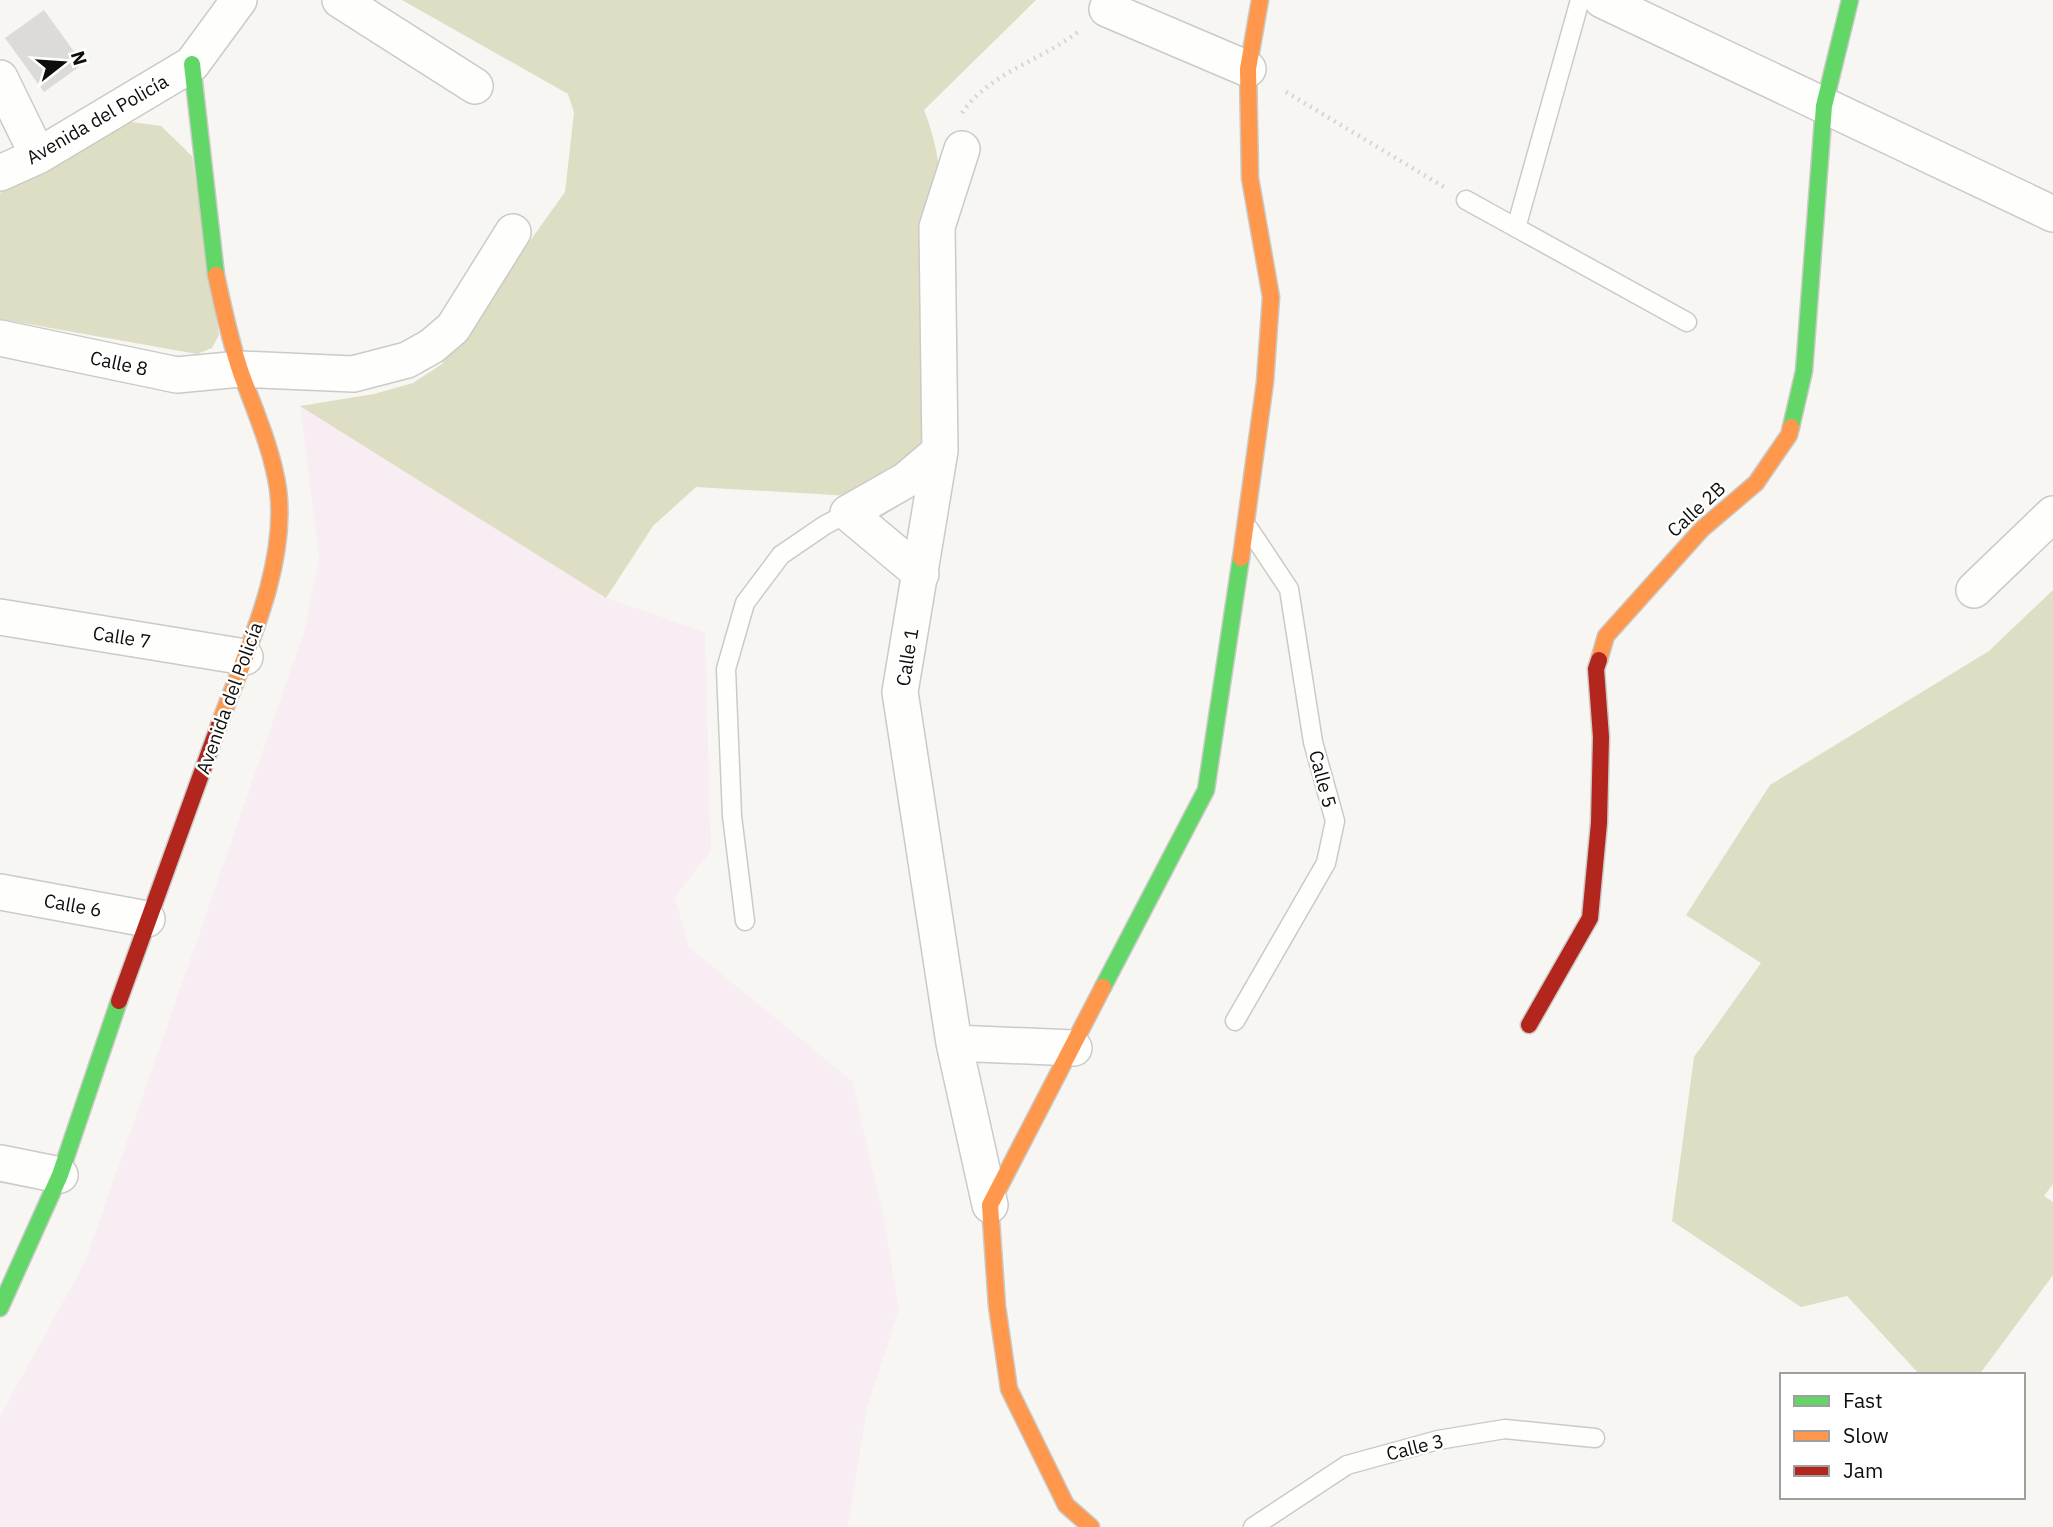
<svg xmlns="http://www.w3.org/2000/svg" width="2053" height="1527" viewBox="0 0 2053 1527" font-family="'IBM Plex Sans',sans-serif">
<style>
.education{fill:#f9edf4}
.green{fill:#dddec4}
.building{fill:#dddada}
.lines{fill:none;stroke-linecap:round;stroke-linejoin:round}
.lane-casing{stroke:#cacac7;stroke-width:21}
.street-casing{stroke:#cacac7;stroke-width:38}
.fast-casing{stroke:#cacac7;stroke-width:19}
.slow-casing{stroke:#cacac7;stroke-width:19}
.jam-casing{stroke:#cacac7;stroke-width:19}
.path{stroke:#d6d6d5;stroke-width:4.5;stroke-dasharray:2 5;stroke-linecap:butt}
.lane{stroke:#fefefd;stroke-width:18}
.street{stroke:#fefefd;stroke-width:35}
.fast{stroke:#63d668;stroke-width:16}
.slow{stroke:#ff974d;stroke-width:16}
.jam{stroke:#b3261e;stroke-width:16}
.labels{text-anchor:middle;stroke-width:5;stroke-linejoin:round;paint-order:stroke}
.street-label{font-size:19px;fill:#0e0e0b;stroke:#fff}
</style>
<rect width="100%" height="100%" fill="#f7f6f2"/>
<path class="education" d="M300,406L606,598L705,632L711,851L675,897L689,947L852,1081L885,1223L899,1309L867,1408L848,1527H0V1416L85,1262L304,632L319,559Z"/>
<path class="green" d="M402,0H1036L924,110C952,178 940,256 934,328C928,383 923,439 918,494L870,524L868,497L696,487L653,526L606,598L300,406L374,394L413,383L442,364L565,192L574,112L568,94Z
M132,122L161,126L192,156L219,335L212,348L197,354L0,319V193L68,159L112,126Z
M2053,590V1184L2044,1196L2053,1202V1275L1979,1375H1920L1847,1296L1801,1307L1672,1221L1694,1057L1761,963L1686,915L1770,785L1989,651Z"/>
<path class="building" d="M44,10L83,64L44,92L5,38Z"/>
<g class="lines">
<defs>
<path id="lane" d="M1466,200L1687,322
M1516,228L1580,0
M745,921L732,816L726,669L745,603L781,555L825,525L848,513
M1235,1021L1326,863L1335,821L1313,742L1289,589L1249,529
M1253,1527L1347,1465L1438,1440L1505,1429L1595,1438"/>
<path id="street" d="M340,0L475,86
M1602,0L2053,214
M1107,9L1248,69
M0,78L38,156
M962,149L937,227L940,451L900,692L954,1043L990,1205
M0,173L38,156L192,64L239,0
M0,338L177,375L240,369L353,374L407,360L432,346L453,328L513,232
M921,574L848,513L906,480L940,451
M1974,590L2053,514
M0,617L245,657
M0,892L147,919
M954,1043L1074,1048
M0,1163L60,1175"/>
<path id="fast" d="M192,64L216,275
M1791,427L1804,371L1824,106L1850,0
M1103,987L1206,790L1241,558
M0,1308L60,1175L119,1001"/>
<path id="slow" d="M216,275C223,307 230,341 241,373C255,411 272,449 278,489C288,567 245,654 219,725
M1241,558L1265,382L1271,297L1250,178L1248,69L1260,0
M1599,660L1606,636L1702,529L1756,483L1789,435L1791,427
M1091,1527L1066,1505L1009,1389L997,1306L990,1205L1103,987"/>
<path id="jam" d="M119,1001L219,725
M1529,1025L1590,918L1599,823L1601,737L1596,669L1599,660"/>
</defs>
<use href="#lane" class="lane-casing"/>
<use href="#street" class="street-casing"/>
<use href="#fast" class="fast-casing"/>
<use href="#slow" class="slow-casing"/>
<use href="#jam" class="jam-casing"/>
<path class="path" d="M1286,92L1444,187
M962,113C990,72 1041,61 1079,31"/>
<use href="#lane" class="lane"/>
<use href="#street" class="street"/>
<use href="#fast" class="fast"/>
<use href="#slow" class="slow"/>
<use href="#jam" class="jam"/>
</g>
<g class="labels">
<g class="street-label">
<text transform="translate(97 119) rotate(-30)" y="7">Avenida del Policía</text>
<text transform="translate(119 363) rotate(12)" y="7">Calle 8</text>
<text transform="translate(1696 509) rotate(-43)" y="7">Calle 2B</text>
<text transform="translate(122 637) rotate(9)" y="7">Calle 7</text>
<text transform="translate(907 657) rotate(-81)" y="7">Calle 1</text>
<text transform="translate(229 698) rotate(-70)" y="7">Avenida del Policía</text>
<text transform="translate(1323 779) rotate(75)" y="7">Calle 5</text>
<text transform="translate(73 905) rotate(10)" y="7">Calle 6</text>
<text transform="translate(1415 1447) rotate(-14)" y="7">Calle 3</text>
</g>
</g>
<rect x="1780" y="1373" width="245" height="126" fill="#ffffff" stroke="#9f9f9d" stroke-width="2"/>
<rect x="1794" y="1396" width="35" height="10" fill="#63d668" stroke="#9f9f9d" stroke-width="2"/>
<text x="1843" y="1408" font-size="21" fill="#0e0e0b">Fast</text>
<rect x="1794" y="1431" width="35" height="10" fill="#ff974d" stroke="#9f9f9d" stroke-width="2"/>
<text x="1843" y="1443" font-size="21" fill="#0e0e0b">Slow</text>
<rect x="1794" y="1466" width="35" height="10" fill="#b3261e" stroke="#9f9f9d" stroke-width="2"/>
<text x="1843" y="1478" font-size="21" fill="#0e0e0b">Jam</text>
<g transform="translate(63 63) rotate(73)" stroke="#ffffff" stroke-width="5" paint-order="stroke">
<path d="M0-5L12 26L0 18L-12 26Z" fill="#0e0e0b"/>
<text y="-10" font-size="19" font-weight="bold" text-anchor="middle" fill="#0e0e0b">N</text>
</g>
</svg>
